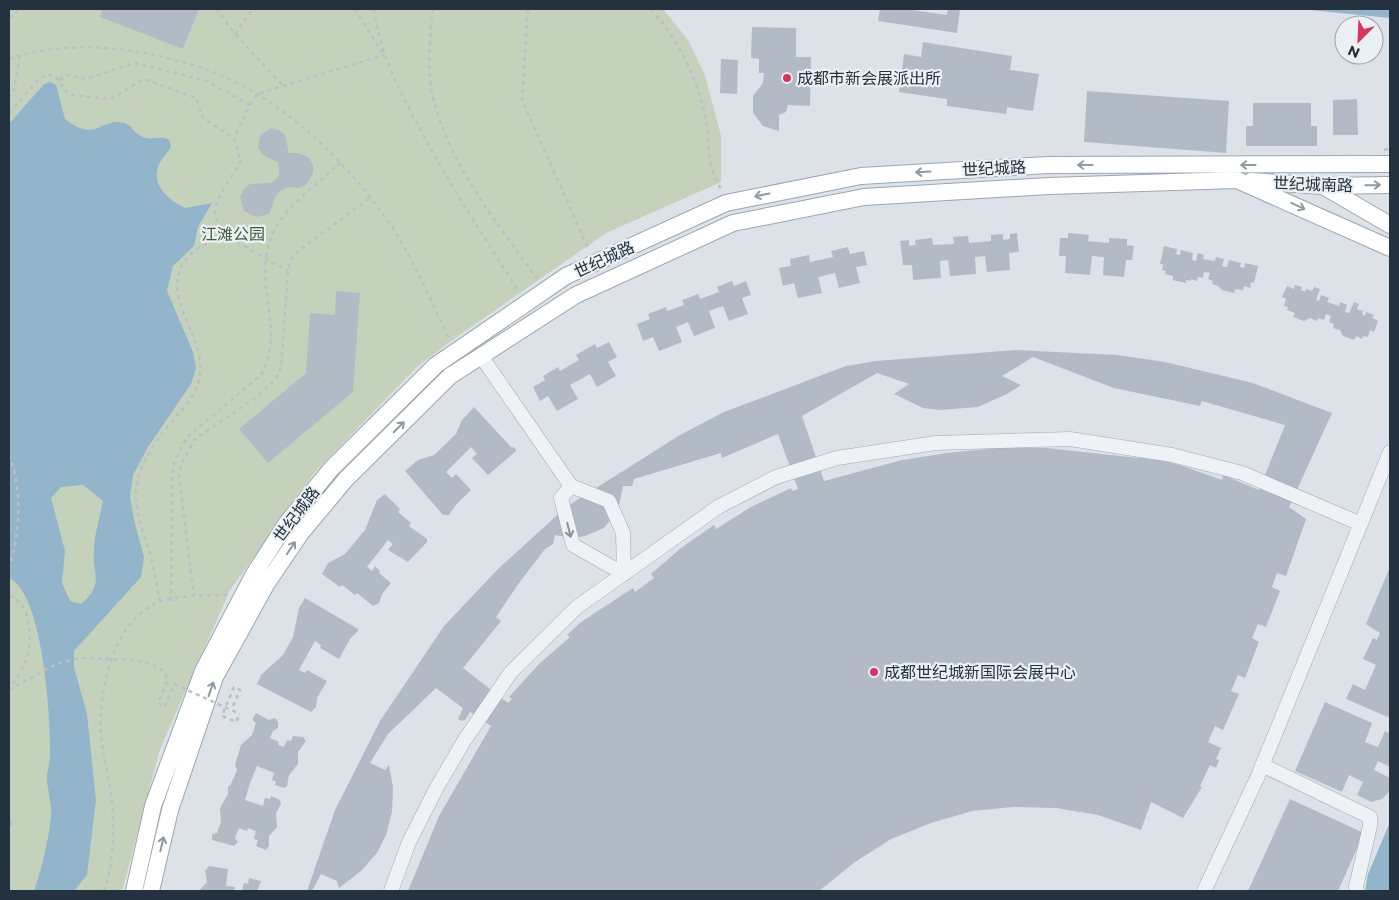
<svg xmlns="http://www.w3.org/2000/svg" width="1399" height="900" viewBox="0 0 1399 900" font-family="Montserrat,'Noto Sans SC',sans-serif">
<style>
.green{fill:#c4d2bc}
.water{fill:#93b5cb;fill-rule:evenodd}
.building{fill:#b2bbc5;fill-rule:evenodd}
.lines{fill:none;stroke-linecap:round;stroke-linejoin:round}
.minor-casing{stroke:#a1a9b1;stroke-width:15}
.major-casing{stroke:#9aa7b4;stroke-width:18}
.path{stroke:#bac0c6;stroke-width:2.5;stroke-dasharray:4 4;stroke-linecap:butt}
.minor{stroke:#eff2f5;stroke-width:14}
.major{stroke:#fff;stroke-width:16}
.path-bridge{stroke:#bac0c6;stroke-width:2.5;stroke-dasharray:4 4;stroke-linecap:butt}
.oneway{stroke:#92989f}
.oneway2{stroke:#8a929a}
.poi-dot{fill:#d93460;stroke:#ebf0f5;stroke-width:2}
.labels{text-anchor:middle;stroke-width:4.5;stroke-linejoin:round;paint-order:stroke}
.poi-label{font-size:16px;fill:#24313f;stroke:#ebf0f5;text-anchor:start}
.street-label{font-size:16px;fill:#24313f;stroke:#ebf0f5}
.park-label{font-size:16px;fill:#3e5c30;stroke:#ebf0f5}
</style>
<rect width="100%" height="100%" fill="#dce2e7"/>
<path class="green" d="M9,9H663L688,40L705,75L721,136V182L606,233L451,341L418,366L315,472L230,590L160,749L122,891H9Z"/>
<path class="water" d="M1300,9H1390V18Z
M50,82L56,85L65,119C98,144 100,117 124,123C131,125 133,131 139,135C147,141 156,137 165,138L169,140L171,147C168,153 162,158 159,164C150,184 168,200 185,208L212,203L198,227L194,246L173,266L167,291L193,352L196,368L191,384L148,447L133,475L130,496L134,520L144,557L141,577L74,651V667L87,714L96,800L87,875L74,891H34C42,868 48,842 51,817C52,803 47,790 47,776C48,768 50,761 50,753C51,719 43,592 9,578V124L44,84ZM83,485L103,501C100,516 95,532 94,547C91,574 106,582 81,604L70,601L62,583L65,551L51,498L61,487Z
M1390,822V891H1365L1368,874Z"/>
<path class="building" d="M103,9H199L183,49L100,17Z
M880,9H905L947,15L948,9H960L957,33L878,21Z
M752,27L796,28V57H811L810,106L788,105L786,112L779,115V131L763,126L753,113V96L763,83L764,73H759V59L751,58Z
M923,42L1012,56L1010,70L1039,74L1033,111L1007,107L1006,114L947,106V99L899,92L904,54L921,57Z
M721,59L738,60L737,94L720,93Z
M1087,91L1229,101L1226,153L1084,142Z
M1357,99L1358,135H1333V100Z
M1253,103H1311V126H1317V146H1246V126H1253Z
M271,128L279,130L285,135L289,153H299L308,157L313,165V173L306,185L298,188L289,187L281,190L276,196L269,214L256,217L244,211L240,197L244,189L250,184L271,183L279,176V163L263,155L258,147L260,135Z
M1017,233L1019,252L1009,253L1010,270L987,272L985,256L975,257L976,274L950,276L948,260L940,261L941,278L913,280L912,265H903L900,241L909,240V246L916,245L915,240L932,238L933,245L954,244L953,237L968,236L969,243L991,241V235L1003,234V240L1010,239V234Z
M1068,233L1089,235L1088,241L1109,243V238L1127,239V245L1134,246L1132,260H1126L1124,277L1103,275L1104,257L1092,256L1090,275L1065,273L1066,256H1059L1060,238H1068Z
M1164,246L1177,249L1176,254L1180,255L1181,250L1193,253L1192,260L1196,261L1198,253L1204,255L1203,259L1215,261L1216,257L1224,259L1222,266L1227,267L1229,260L1241,263L1240,267L1244,268L1245,263L1258,266L1254,283L1251,282L1250,288L1244,286L1243,290L1235,289L1234,293L1222,290L1218,286L1212,284L1213,281L1208,279L1210,273L1204,272L1203,278L1198,277L1197,281L1191,279V281L1186,280V283L1173,280V276L1165,274L1166,271L1162,270L1163,264H1160Z
M848,247L850,254L864,251L867,265L856,267L860,283L839,288L835,273L818,277L822,293L798,298L794,283L783,286L779,268L791,266L790,259L809,255L810,262L833,257L831,251Z
M732,281L734,286L746,281L751,295L742,298L748,314L729,321L723,306L709,311L715,328L694,336L688,322L676,327L682,342L659,351L653,337L643,341L637,324L650,319L648,314L666,307L667,311L684,305L682,300L698,294L700,299L719,292L717,287Z
M1295,285L1302,287L1301,290L1305,292L1306,289L1312,291L1314,287L1320,289L1316,300L1319,301L1321,295L1329,298L1327,302L1339,306L1340,302L1347,305L1345,312L1349,313L1354,302L1359,304L1357,309L1363,311L1362,314L1365,316L1366,312L1374,315L1372,318L1378,321L1374,332L1370,330L1368,337L1363,336L1362,339L1356,336L1354,340L1343,336L1340,330L1333,328L1334,324L1329,322L1331,316L1326,314L1324,320L1318,318L1317,321L1310,318L1304,321L1293,317L1295,313L1287,310L1288,307L1284,306L1286,299L1282,297L1287,286L1294,289Z
M336,291L360,293L353,392L268,463L239,429L306,373L310,313L335,315Z
M609,342L617,357L608,362L616,376L597,387L590,374L570,385L578,399L557,411L548,396L540,401L533,387L545,380L543,376L558,367L560,371L579,360L576,355L595,344L597,348Z
M1015,350L1117,355L1165,362L1253,383L1332,413L1289,507L1306,519L1286,576L1277,573L1272,587L1280,591L1266,627L1258,624L1252,638L1259,642L1245,678L1238,675L1231,691L1239,694L1223,730L1215,726L1208,742L1221,748L1216,759L1219,760L1216,768L1210,765L1200,786L1202,787L1183,818L1151,802L1141,830L1098,815L1056,808L1013,807L972,811L931,823L891,839L855,862L819,891H408L439,816L491,726L470,712L465,720L461,721L458,719L463,708L436,688L388,734L370,763L385,770L389,765L393,787L392,812L386,835L377,853L361,871L339,888L337,881L321,874L312,891H307L335,810L380,721L444,626L498,569L566,507L680,435L724,412L846,366L876,361ZM1033,357L1114,388L1200,406L1202,401L1285,425L1259,490L1223,475L1222,480L1183,466L1139,454V458L1046,448H997L947,453L902,460L824,481L802,416L877,373L909,384L894,394L923,408L939,410L978,407L1007,394L1021,385L1002,376ZM778,434L798,489L792,491L791,488L751,507L716,529L714,525L681,548L651,574L654,578L635,592L633,588L581,622L567,635L570,637L539,664L509,697L512,699L508,703L463,668L501,621L496,617L519,583L545,549L553,544L555,535L573,538L585,536L604,528L618,510L623,486H632L634,479L721,453L722,458Z
M474,407L511,447L515,448L516,451L488,475L472,458L477,454L471,447L446,472L452,478L456,474L471,490L455,506L449,515H443L405,471L418,460L434,455L456,434L462,420Z
M385,494L400,509L398,512L411,523L409,526L427,539V542L408,562L388,550L393,544L388,540L367,567L372,571L375,566L380,571L379,573L391,583L382,594L379,603L373,606L357,593L355,595L342,585L340,587L322,574L328,563L345,554L365,530L377,500Z
M1390,567V718L1346,699L1353,684L1365,690L1376,665L1363,659L1373,638L1377,640L1380,633L1366,624Z
M305,598L358,629V631L350,639L339,659L320,648L321,645L315,641L299,670L305,673L307,670L327,681L317,698L316,707L311,712L257,684L261,675L283,655L293,637L299,608Z
M1325,702L1372,723L1365,742L1378,747L1385,731L1390,734V767L1378,761L1374,770L1390,778V791L1382,799L1371,802L1357,795L1363,782L1349,775L1342,792L1295,771Z
M256,713L269,720L275,718L278,722V728L273,731L270,738L279,742L278,745L284,747L287,740L291,741L293,736L303,737L306,741L298,752V764L289,775L287,786L284,788L275,785L276,782L272,780L274,773L257,766L250,783L245,800L263,806L265,798L270,799L271,796L280,800L281,804L276,813L277,827L269,836V846L266,850L256,846L258,840L254,839L256,831L248,828L247,831L239,828L235,838L238,842L234,846L212,840V834L217,833L221,822L220,808L228,794V787L231,784L237,770L235,765L241,745L252,735L256,723L252,720Z
M1290,799L1364,833L1338,891H1248Z
M9,812L12,826L9,827Z
M209,866L228,869L226,886L235,887L234,891H199L207,882L205,871Z
M249,878L261,881L257,891H242L244,883L248,884Z"/>
<g class="lines">
<defs>
<path id="minor" d="M481,356L571,486L609,501L623,533L624,574L573,545L561,498L571,486
M1262,765L1370,817V826L1356,887L1357,891
M391,891L409,842L437,787L464,741L511,672L577,607L718,507L776,477L837,458L936,443L1070,439L1172,455L1242,473L1361,524
M1204,891L1258,776L1390,452"/>
<path id="major" d="M1251,181L1323,186L1390,185
M1323,186L1390,225
M134,891L153,806L203,671L254,574L286,524L331,469L436,365L566,276L726,203L861,176L1048,165L1390,164
M151,891L170,810L215,677L267,583L301,533L346,479L450,376L576,295L733,223L864,197L1049,186L1237,180L1390,248"/>
</defs>
<use href="#minor" class="minor-casing"/>
<use href="#major" class="major-casing"/>
<path class="path" d="M216,9L235,34L283,86
M355,9L382,52
M374,9C380,54 399,90 420,129C450,186 485,238 519,292
M433,9C430,35 427,67 432,93C448,164 496,221 537,279
M528,9L522,100L589,250
M651,9C680,42 700,83 707,126C709,139 708,153 711,165C713,174 718,182 721,190
M9,18L20,9
M235,34L253,9
M9,59C84,33 189,53 257,94C309,126 357,175 391,226C415,261 431,302 450,340
M59,80L67,75L86,79L135,63L207,81L250,105L234,138
M9,98L14,90L20,55
M250,105L257,94L384,55
M9,113L39,79L48,74L59,80L65,91L72,95L111,99L144,79L196,98L203,118L234,138L241,161C233,176 216,195 215,212C213,234 270,260 288,271
M1384,150L1390,148
M9,455C23,492 20,531 9,568
M9,596C33,603 33,644 25,663C21,672 15,680 11,688
M194,597L179,475L182,463L194,440L255,398L276,379L281,367L288,271L291,259L298,251L370,198
M171,601L172,477L174,462L187,437L261,375C288,327 248,280 275,229C287,206 320,182 340,163
M160,602C157,589 155,575 152,561C146,536 132,510 137,484C139,468 151,449 160,436C174,417 198,398 200,373C205,332 154,292 190,255C199,246 214,240 226,234
M9,690L58,663L80,658L134,660L151,664L161,669L168,679L158,703L165,707L174,684
M233,706L240,690L234,687L222,716L236,722L240,714
M104,891C114,865 115,821 111,794C108,774 103,754 101,734C98,691 114,619 159,602C180,595 206,595 227,595"/>
<use href="#minor" class="minor"/>
<use href="#major" class="major"/>
<path class="path-bridge" d="M174,684L240,714"/>
</g>
<defs><path id="oneway-shaft" d="M-6 0H5M1.5-3L5.5 0L1.5 3" fill="none" stroke-width="1.6" stroke-linecap="round" stroke-linejoin="round" transform="scale(1.25)"/></defs>
<g class="oneway">
<use href="#oneway-shaft" transform="translate(1085 165) rotate(-180)"/>
<use href="#oneway-shaft" transform="translate(1248 165) rotate(-180)"/>
<use href="#oneway-shaft" transform="translate(923 172) rotate(177)"/>
<use href="#oneway-shaft" transform="translate(1373 185) rotate(-1)"/>
<use href="#oneway-shaft" transform="translate(762 195) rotate(169)"/>
<use href="#oneway-shaft" transform="translate(1298 206) rotate(25)"/>
<use href="#oneway-shaft" transform="translate(399 427) rotate(-45)"/>
<use href="#oneway-shaft" transform="translate(291 548) rotate(-56)"/>
<use href="#oneway-shaft" transform="translate(211 689) rotate(-71)"/>
<use href="#oneway-shaft" transform="translate(162 844) rotate(-77)"/>
</g>
<use class="oneway2" href="#oneway-shaft" transform="translate(569 530) rotate(76)"/>
<g class="poi-dot">
<circle cx="787" cy="78" r="5"/>
<circle cx="874" cy="672" r="5"/>
</g>
<g class="labels">
<g class="poi-label">
<text x="797" y="84">成都市新会展派出所</text>
<text x="884" y="678">成都世纪城新国际会展中心</text>
</g>
<g class="street-label">
<text transform="translate(994 168) rotate(-3)" y="6">世纪城路</text>
<text transform="translate(1313 184) rotate(2)" y="6">世纪城南路</text>
<text transform="translate(604 259) rotate(-25)" y="6">世纪城路</text>
<text transform="translate(296 514) rotate(-53)" y="6">世纪城路</text>
</g>
<g class="park-label">
<text x="233" y="240">江滩公园</text>
</g>
</g>
<rect width="1399" height="900" fill="none" stroke="#24313f" stroke-width="20"/>
<g transform="translate(1359 40) rotate(204)"><circle r="24" fill="#ebf0f5" stroke="#9ba4ac"/>
<path d="M0-4L9 19L0 12L-9 19Z" fill="#d93460"/>
<text y="-8" font-size="14" font-weight="bold" text-anchor="middle" fill="#24313f">N</text>
</g>
</svg>
